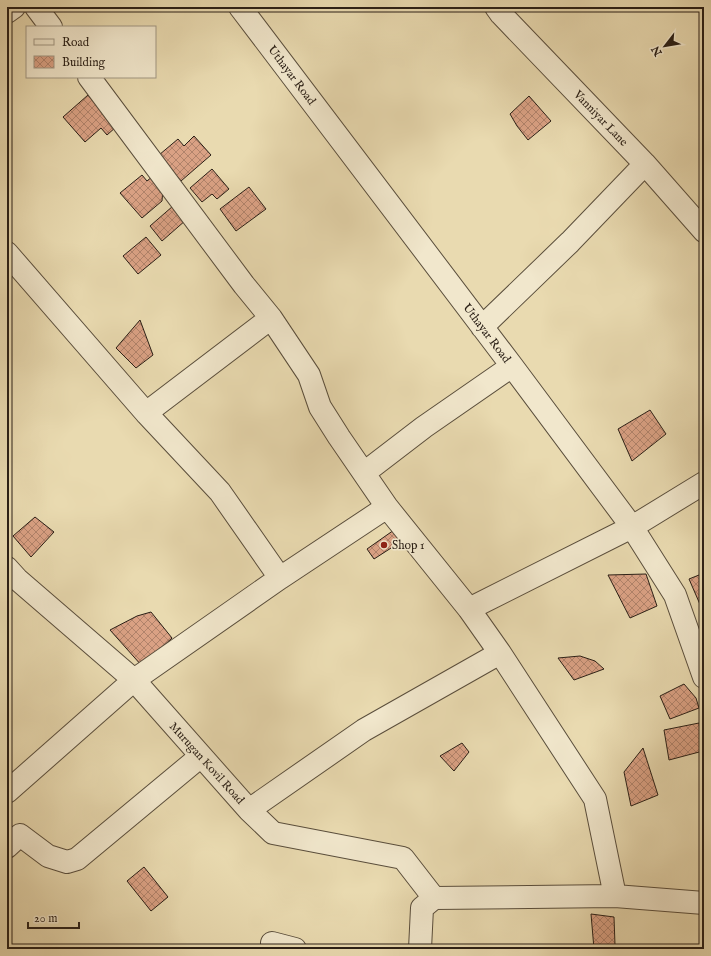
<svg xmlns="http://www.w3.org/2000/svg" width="711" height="956" viewBox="0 0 711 956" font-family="'IM FELL English',serif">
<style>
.building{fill:url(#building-cross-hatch);stroke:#2a1f16}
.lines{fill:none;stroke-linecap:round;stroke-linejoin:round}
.minor-casing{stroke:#5a4e3c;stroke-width:24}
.minor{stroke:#f1e7cc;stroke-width:22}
.poi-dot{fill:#8f2418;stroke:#f1e7cc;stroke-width:1.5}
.labels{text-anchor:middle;stroke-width:3;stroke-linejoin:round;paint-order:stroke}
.street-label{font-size:12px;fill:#2a1f16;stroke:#f1e7cc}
.poi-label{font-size:12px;fill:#2a1f16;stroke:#f1e7cc;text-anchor:start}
</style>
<defs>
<pattern id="building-cross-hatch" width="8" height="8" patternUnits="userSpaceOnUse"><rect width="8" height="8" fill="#daa184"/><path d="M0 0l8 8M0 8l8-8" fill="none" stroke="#b1836b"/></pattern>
</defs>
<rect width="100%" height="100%" fill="#e9dab0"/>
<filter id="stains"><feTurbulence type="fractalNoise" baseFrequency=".005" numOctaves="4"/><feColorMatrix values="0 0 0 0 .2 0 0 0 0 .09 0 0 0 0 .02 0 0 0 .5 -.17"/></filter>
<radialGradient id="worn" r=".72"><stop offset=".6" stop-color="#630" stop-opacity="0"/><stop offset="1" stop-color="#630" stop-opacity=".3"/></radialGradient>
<path class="building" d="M88,95L116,127L107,135L101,128L85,142L63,117Z
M529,96L551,121L528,140L517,126L510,114Z
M194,136L211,155L181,181L159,155L178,139L184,146Z
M212,169L229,189L217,199L212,194L202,202L190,188Z
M142,175L147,181L153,176L163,188L162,201L142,218L120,193Z
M249,187L266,209L236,231L220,209Z
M173,206L186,220L162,241L150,226Z
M146,237L161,255L138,274L123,256Z
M140,320L153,355L136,368L116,348Z
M650,410L666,434L632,461L618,429Z
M35,517L54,532L31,557L13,536Z
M394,530L402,541L374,559L367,549Z
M704,573V608L702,609L689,579Z
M646,574L657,606L630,618L608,575Z
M151,612L172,638L142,666L110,630L137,616Z
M580,656L595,661L604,669L574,680L558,658Z
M684,684L696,698L699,708L670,719L660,696Z
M699,723L703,751L669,760L664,730Z
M462,743L469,752L454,771L440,756Z
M643,748L658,795L631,806L624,772Z
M144,867L168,897L151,911L127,881Z
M591,914L614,917L615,945L636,948V949H594Z"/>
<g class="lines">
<defs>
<path id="minor" d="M36,7L51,27
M240,7L512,366L632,527L675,595L704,677
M496,7L501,14L645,164L704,231
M7,12L14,7
M89,77L244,285L271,318L309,375L320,407L339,437L387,507
M7,253L146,413L220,492L280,578L387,507L469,609L500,653L595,799L615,896
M482,327L570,242L645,164
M146,413L271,318
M364,473L424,427L512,366
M7,568L17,579L134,680L249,810L273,833L403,858L434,898
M469,609L632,527L704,483
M7,792L134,680L280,578
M249,810L364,730L500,653
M7,847L20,835L48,856L67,862L77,859L201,756
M272,943L295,949
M420,949L422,908L434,898L615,896L704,903"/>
</defs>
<use href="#minor" class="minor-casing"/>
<use href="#minor" class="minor"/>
</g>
<circle class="poi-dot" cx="384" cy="545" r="4"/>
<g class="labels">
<g class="street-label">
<text transform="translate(292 75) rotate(53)" y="4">Uthayar Road</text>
<text transform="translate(601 118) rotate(46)" y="4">Vanniyar Lane</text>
<text transform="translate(487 333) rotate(53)" y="4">Uthayar Road</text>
<text transform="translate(207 763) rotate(48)" y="4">Murugan Kovil Road</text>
</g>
<g class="poi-label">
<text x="392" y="549">Shop 1</text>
</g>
</g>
<rect width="711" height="956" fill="none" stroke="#e9dab0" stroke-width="24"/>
<rect x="8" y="8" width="695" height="940" fill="none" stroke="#2a1f16" stroke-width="2"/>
<rect x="12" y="12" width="687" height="932" fill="none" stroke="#2a1f16"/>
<rect x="26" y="26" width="130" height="52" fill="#f1e7cc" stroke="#a19783"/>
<rect x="34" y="39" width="20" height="6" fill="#f1e7cc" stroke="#a19783"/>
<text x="62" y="46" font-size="12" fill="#2a1f16">Road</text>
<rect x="34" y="56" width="20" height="12" fill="url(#building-cross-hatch)" stroke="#a19783"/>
<text x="62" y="66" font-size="12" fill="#2a1f16">Building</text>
<g transform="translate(665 46) rotate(239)" stroke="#f1e7cc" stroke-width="3" paint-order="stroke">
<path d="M0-3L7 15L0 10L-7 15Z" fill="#2a1f16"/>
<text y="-6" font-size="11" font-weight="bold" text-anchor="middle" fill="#2a1f16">N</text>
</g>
<path d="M28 922v6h51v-6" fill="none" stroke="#2a1f16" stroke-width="2"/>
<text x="34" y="922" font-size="12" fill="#2a1f16" stroke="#f1e7cc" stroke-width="3" paint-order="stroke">20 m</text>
<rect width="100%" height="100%" filter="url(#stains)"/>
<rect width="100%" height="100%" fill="url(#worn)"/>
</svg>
